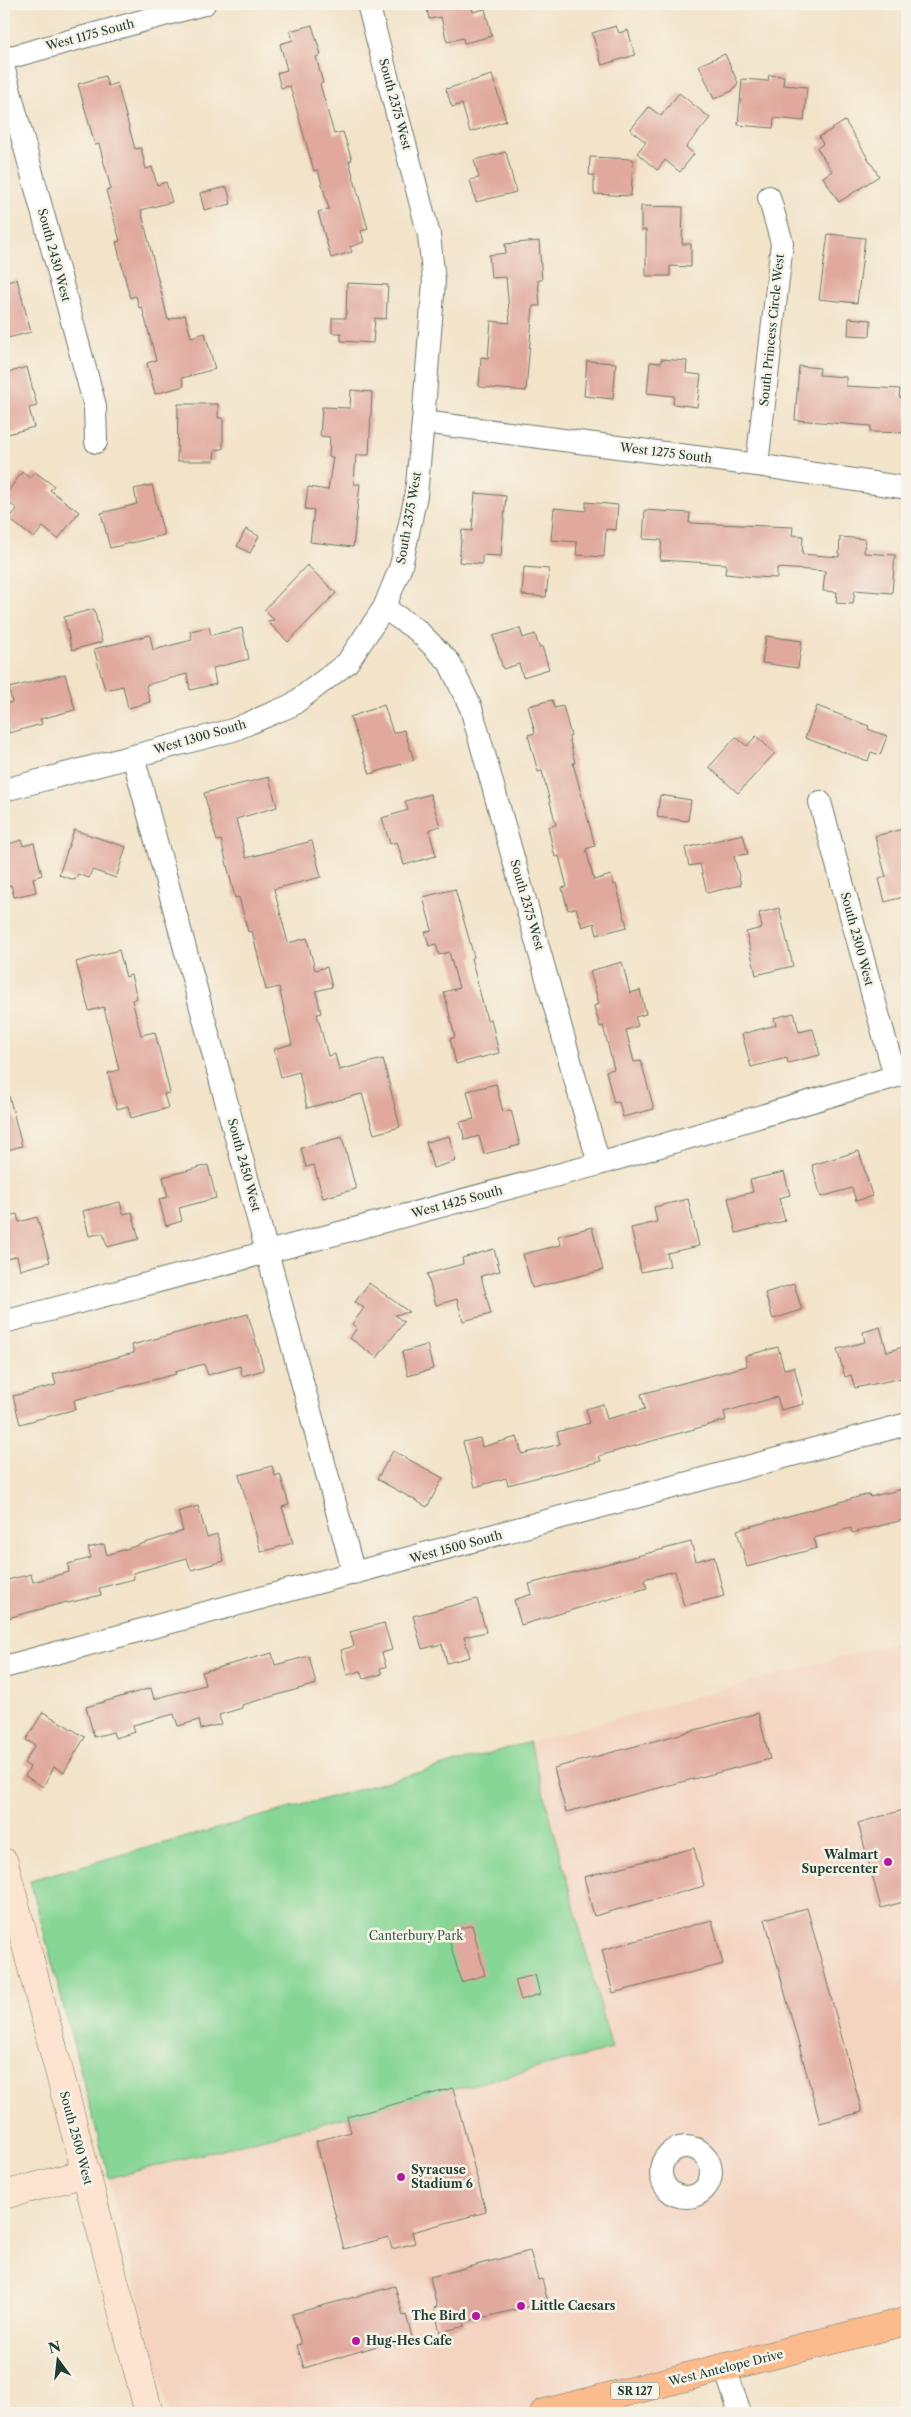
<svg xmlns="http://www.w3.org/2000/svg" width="911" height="2417" viewBox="0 0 911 2417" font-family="'Libre Caslon Text',serif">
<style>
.built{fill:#f4d3c0}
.green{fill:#87d695;stroke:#538a64}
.building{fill:#e1a99d}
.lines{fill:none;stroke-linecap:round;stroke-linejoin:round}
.street-casing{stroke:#697768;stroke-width:24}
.secondary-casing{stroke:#697768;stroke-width:29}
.primary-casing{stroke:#697768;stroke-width:29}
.street{stroke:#fff;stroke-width:22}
.secondary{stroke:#fde4d1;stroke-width:28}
.primary{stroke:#fbbb8d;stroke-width:28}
.poi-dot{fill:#b5179e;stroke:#f7f3e8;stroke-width:2}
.labels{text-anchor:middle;stroke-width:5;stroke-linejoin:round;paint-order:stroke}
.shield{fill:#f7f3e8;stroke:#60746a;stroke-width:1}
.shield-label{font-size:11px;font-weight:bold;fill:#1f3d34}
.street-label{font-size:12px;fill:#1f3d34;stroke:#f7f3e8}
.poi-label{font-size:12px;font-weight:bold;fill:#1f3d34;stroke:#f7f3e8;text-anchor:start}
.park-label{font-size:12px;fill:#345c47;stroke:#f7f3e8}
</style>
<rect width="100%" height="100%" fill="#f7f3e8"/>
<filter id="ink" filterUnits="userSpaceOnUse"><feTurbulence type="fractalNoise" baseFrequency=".02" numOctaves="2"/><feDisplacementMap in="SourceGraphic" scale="10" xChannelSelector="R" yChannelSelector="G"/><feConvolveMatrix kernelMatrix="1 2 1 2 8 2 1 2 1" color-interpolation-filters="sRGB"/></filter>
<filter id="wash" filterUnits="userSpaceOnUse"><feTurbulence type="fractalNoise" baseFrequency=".0096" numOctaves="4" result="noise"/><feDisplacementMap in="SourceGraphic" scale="20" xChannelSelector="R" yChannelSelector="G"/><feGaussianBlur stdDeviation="1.12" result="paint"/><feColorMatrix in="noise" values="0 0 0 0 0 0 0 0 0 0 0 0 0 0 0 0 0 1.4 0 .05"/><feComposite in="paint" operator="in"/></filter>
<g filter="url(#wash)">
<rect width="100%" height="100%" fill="#f3e3c9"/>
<path class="built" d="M907,1639V2308L522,2413H169L109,2178L612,2049L530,1742Z"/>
<path class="green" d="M530,1742L612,2049L109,2178L30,1880Z"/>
<g id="blocks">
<path class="building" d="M426,4H471L473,12L485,9L492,36L464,43L463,38L447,42L441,17L429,19Z
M312,25L321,55L316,57L323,83L320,84L334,134L343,132L352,160L349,161L368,229L361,231L364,242L350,247L352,252L331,258L318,212L329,209L318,170L314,171L290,86L281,88L277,73L287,70L280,44L293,40L290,31Z
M616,26L619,33L628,30L635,55L602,65L592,33Z
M725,54L738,83L732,91L714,99L699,65Z
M492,75L506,121L470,132L462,104L452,107L446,89Z
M769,75L784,76L783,85L807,87L804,121L774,118L773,128L738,125L742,79L768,81Z
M105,76L108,86L117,83L135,149L141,148L146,169L152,167L157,185L166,182L172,202L141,210L168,320L185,315L191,337L205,333L215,369L182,378L184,386L155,394L147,363L156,360L142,307L139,308L136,296L130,298L116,242L120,241L106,190L111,189L99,144L95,145L78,84Z
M679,93L710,118L686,147L694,154L680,172L665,160L657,170L637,153L646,142L630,130L649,107L661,116Z
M845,121L879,176L839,202L823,177L832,171L817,148L823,144L819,137Z
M506,152L516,192L476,202L470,180L479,178L474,160Z
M590,157L633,159L631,196L594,194V175H589Z
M227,187L231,204L204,210L200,193Z
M641,206L683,207L682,244H691V267L670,266V276H646V230H641Z
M828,234L865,238L857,303L819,299Z
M539,241L542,280H538L540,306H533L526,391L479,387L481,357L488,358L491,321L510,323L506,277L491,278L489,255L506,253L505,244Z
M17,279L31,332L4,339V283Z
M347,283L388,285L386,319L375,318L373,343L341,341V333H332V318H346Z
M849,318L871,320L870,336L848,335Z
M661,359L687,361L686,373L701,375L697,407L673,404L674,396L647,393L650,362L661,363Z
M587,361L616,363L613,399L584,396Z
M799,366L820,368L819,375L846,377V386L900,389L899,397L907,398V433L870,432L871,426L795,420Z
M27,367L37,406L29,408L34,427L4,435V374Z
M351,390L372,392L369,455H356L354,484H360L353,547L310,542L314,510L305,509L308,487L328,490L333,457H329L330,437L320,436L322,407L350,408Z
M178,404H218V418H223V449L215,450L214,461H177Z
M22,472L30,478L35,472L54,486L50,490L79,512L58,539L43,527L34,538L9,519L17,509L4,499V497Z
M152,485L164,535L110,548L101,513L137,504L134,489Z
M475,493L506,496L501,556L482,555V564L459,562L462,530L472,531Z
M586,502L618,505L616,530L606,529L604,557L576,555L577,542L551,540L554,508L586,511Z
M645,510L690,513L689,523L793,527L792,535L803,536L802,554L839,557L840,537L865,539L864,553L895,555L892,593L855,590L853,604L836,603L837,592L823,591L825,571L777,568V578L755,577L725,574L726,564L660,560L662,540L643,539Z
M246,529L259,536L250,553L237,546Z
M307,565L336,593L288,642L267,621L274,620L264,610Z
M524,567L549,569L546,597L522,595Z
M94,609L102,642L72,650L64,617Z
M209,627L211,635L242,628L249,659L213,668L216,684L190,690L187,674L146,685L150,702L128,708L123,686L105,690L94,649L150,635L153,650L192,640L190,631Z
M520,628L523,638L535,634L539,647L542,646L549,669L523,677L519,664L503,669L493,636Z
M766,636L802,641L798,668L762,663Z
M65,674L75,710L40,719L42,724L9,733L4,704L12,702L9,688Z
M552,700L554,708L563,706L571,736L569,737L575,763H573L595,846L586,849L594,880L611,875L614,885L616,884L627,927L597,935L594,923L582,927L576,908L568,910L562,888L567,887L559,856L555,857L548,827L556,825L542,771L538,772L528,735L535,733L528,706Z
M384,705L393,733L404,730L414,760L370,774L350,717Z
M817,706L869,726L868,729L887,736L880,755L871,752L868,761L805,738Z
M756,736L775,753L738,793L709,767L736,737L747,746Z
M269,777L277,807L236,819L246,858L312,841L321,877L274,889L288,943L307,938L315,970L327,967L332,987L316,991L321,1013L317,1014L328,1056L335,1054L339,1070L383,1059L400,1127L374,1134L362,1094L307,1108L299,1072L281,1077L274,1049L292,1044L279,987L266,990L252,931L248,932L239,897L235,898L221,840L217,841L204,793Z
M430,794L440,826L429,830L436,856L404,865L397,842L390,844L382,818L408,810L405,801Z
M660,795L691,800L688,821L657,817Z
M907,828V896L885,902L879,879L886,877L875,836Z
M74,830L126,847L116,878L92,870L89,878L78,874L75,880L59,875Z
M743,834L748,854L734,856L741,885L707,893L700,864L689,866L685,848Z
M22,840L23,846L34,843L42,875L33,878L36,892L14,897L11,885L4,887V845Z
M455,889L474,957L471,958L487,1020L491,1019L499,1053L456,1064L450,1039L455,1037L444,992L459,988L449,952L439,955L436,944L429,946L425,932L432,930L423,897Z
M779,908L793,966L756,975L746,932L762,928L759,913Z
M119,950L126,977L131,975L137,998L132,1000L141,1035L155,1032L170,1093L164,1094L168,1108L131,1118L128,1106L117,1109L108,1073L119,1070L104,1007L89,1011L76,962Z
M622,962L630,993L640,990L646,1014L635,1017L638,1026L626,1030L634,1062L641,1061L654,1109L623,1117L619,1102L614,1103L606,1071L614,1069L603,1026L600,1027L594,1006L599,1004L590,971Z
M794,1013L799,1032L813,1029L820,1055L788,1063L787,1058L751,1067L742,1034L776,1025L774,1018Z
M496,1084L503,1112L511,1110L520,1145L484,1154L479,1136L465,1140L460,1122L474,1119L467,1091Z
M4,1096H9L22,1146L4,1151Z
M449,1136L456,1161L433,1168L426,1142Z
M342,1137L356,1189L323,1198L314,1165L306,1167L301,1148Z
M859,1151L872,1196L856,1201L852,1188L821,1197L812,1165Z
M208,1165L216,1198L179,1208L182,1221L166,1226L159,1199L168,1197L163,1177Z
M784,1172L790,1195L779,1198L785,1221L736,1233L728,1198L753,1192L750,1180Z
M688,1199L699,1246L667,1253L670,1266L641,1272L631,1228L657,1222L654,1207Z
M120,1202L123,1214L132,1212L139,1239L107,1247L103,1233L89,1236L83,1211Z
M17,1214L19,1222L37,1217L50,1262L20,1270L17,1256L4,1260V1217Z
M592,1227L603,1270L532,1288L523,1254L561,1245L558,1236Z
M494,1249L500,1271L481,1276L491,1314L463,1321L457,1299L436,1305L427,1274L463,1264L462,1258Z
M369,1283L409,1312L395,1315L404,1322L377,1358L350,1338L357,1328L352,1324L364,1308L355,1302Z
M794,1284L802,1310L773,1319L765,1293Z
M248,1314L264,1370L242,1376L240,1366L208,1375L204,1364L175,1372L176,1374L74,1400L76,1409L20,1424L13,1396L56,1385L53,1374L134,1353L132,1345Z
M880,1327L887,1352L905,1346L907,1377L855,1388L851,1375L845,1377L837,1349L865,1342L863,1332Z
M427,1345L433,1369L408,1376L402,1352Z
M778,1347L784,1369L794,1367L804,1404L781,1410L777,1397L724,1412L726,1420L599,1456L601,1461L508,1485L506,1478L475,1487L463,1442L480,1438L482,1447L517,1437L522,1454L560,1444L557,1432L590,1423L586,1409L603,1404L607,1419L645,1409L641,1394L747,1366L745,1356Z
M393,1451L443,1478L427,1507L377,1479Z
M272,1466L275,1476L280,1474L289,1505L282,1507L293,1543L261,1552L239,1475Z
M907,1488V1519L852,1533L851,1528L814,1538L817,1548L747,1567L737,1530L869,1494L870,1497Z
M198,1506L207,1537L217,1534L224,1561L191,1570L187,1558L133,1573L134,1579L99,1588L101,1595L68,1603L67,1602L4,1619V1581L31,1574L33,1582L69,1572L68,1564L91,1558L88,1548L104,1544L107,1555L183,1531L178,1512Z
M691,1542L696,1561L714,1556L724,1596L684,1606L675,1571L644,1579L647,1588L521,1625L514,1600L532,1594L529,1584Z
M477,1599L486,1632L464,1637L470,1657L447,1663L442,1644L422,1649L413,1616Z
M384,1623L392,1650L382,1653L386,1667L380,1668L382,1674L364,1679L361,1671L347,1675L341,1650L354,1646L350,1632Z
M272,1653L275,1665L309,1656L316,1684L242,1705V1708L219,1715L221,1724L201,1729L199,1720L178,1726L174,1714L133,1725L135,1732L115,1738L113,1732L94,1737L86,1707L151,1688L154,1699L205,1685L202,1672Z
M43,1712L85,1737L64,1772L54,1767L43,1787L25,1776L30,1767L24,1763L35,1745L26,1740Z
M758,1713L770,1759L566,1812L554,1768Z
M907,1809V1901L881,1908L858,1823Z
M694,1848L704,1886L594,1916L584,1877Z
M807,1908L862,2112L820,2123L765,1919Z
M712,1920L723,1964L613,1993L602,1950Z
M472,1925L485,1975L461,1982L447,1932Z
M535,1975L540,1994L521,2000L515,1980Z
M453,2088L486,2212L412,2232L415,2243L392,2249L389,2237L344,2249L316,2141L351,2132L347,2117Z
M530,2251L538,2280L542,2279L548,2302L464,2322L465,2326L440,2332L434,2308L437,2307L430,2277Z
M395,2286L403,2316L406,2315L413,2340L388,2347L387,2343L304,2368L297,2345L301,2344L292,2314Z"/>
</g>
</g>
<g filter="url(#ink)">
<use href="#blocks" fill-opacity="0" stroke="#697768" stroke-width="1"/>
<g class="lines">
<defs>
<path id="street" d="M4,59L204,4
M4,70L95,406L96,442
M423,422L757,465L907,488
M757,465L782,243L769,197
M384,608L417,630L449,662L471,708L599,1164
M133,756L354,1574
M4,790L233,730L292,705L347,663L384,608L401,566L416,495L423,422L434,281L429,235L368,4
M820,802L895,1076
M4,1322L599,1164L907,1073
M4,1667L907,1424
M661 2172a25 25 0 1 1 50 0a25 25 0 1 1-50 0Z
M725,2368L740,2413"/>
<path id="secondary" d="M4,1862L149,2413
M4,2195L86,2173"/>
<path id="primary" d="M544,2413L907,2321"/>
</defs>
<use href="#street" class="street-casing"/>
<use href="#secondary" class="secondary-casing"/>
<use href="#primary" class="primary-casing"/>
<use href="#street" class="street"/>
<use href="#secondary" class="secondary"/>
<use href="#primary" class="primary"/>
</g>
</g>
<g class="poi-dot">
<circle cx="888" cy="1862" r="5"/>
<circle cx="401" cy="2177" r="5"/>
<circle cx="521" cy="2306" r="5"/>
<circle cx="476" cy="2316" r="5"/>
<circle cx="356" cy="2341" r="5"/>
</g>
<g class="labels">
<rect class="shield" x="611" y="2382.5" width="48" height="17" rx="4"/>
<g class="shield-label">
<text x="635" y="2395">SR 127</text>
</g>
<g class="street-label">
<text transform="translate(90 35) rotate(-15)" y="4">West 1175 South</text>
<text transform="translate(395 104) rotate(75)" y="4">South 2375 West</text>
<text transform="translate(54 255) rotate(75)" y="4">South 2430 West</text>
<text transform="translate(772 330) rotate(-84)" y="4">South Princess Circle West</text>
<text transform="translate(666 453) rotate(7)" y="4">West 1275 South</text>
<text transform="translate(409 518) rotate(-80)" y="4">South 2375 West</text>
<text transform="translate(200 737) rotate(-16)" y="4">West 1300 South</text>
<text transform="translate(527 905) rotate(74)" y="4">South 2375 West</text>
<text transform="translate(857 939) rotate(75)" y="4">South 2300 West</text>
<text transform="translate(244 1165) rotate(75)" y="4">South 2450 West</text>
<text transform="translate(457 1202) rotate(-15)" y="4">West 1425 South</text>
<text transform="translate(456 1547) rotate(-15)" y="4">West 1500 South</text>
<text transform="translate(76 2138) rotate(75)" y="4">South 2500 West</text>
<text transform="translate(726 2368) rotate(-14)" y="4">West Antelope Drive</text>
</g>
<g class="poi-label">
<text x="878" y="1859" text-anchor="end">Walmart<tspan x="878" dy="14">Supercenter</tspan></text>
<text x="411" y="2174">Syracuse<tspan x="411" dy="14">Stadium 6</tspan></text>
<text x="531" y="2310">Little Caesars</text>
<text x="466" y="2320" text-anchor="end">The Bird</text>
<text x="366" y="2345">Hug-Hes Cafe</text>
</g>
<g class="park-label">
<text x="416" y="1940">Canterbury Park</text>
</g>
</g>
<rect width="911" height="2417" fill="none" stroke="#f7f3e8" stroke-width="20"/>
<g transform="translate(58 2360) rotate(345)" stroke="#f7f3e8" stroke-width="4" paint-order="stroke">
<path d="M0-4L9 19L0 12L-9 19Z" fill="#1f3d34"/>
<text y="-8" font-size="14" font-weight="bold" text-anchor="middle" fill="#1f3d34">N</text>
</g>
</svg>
